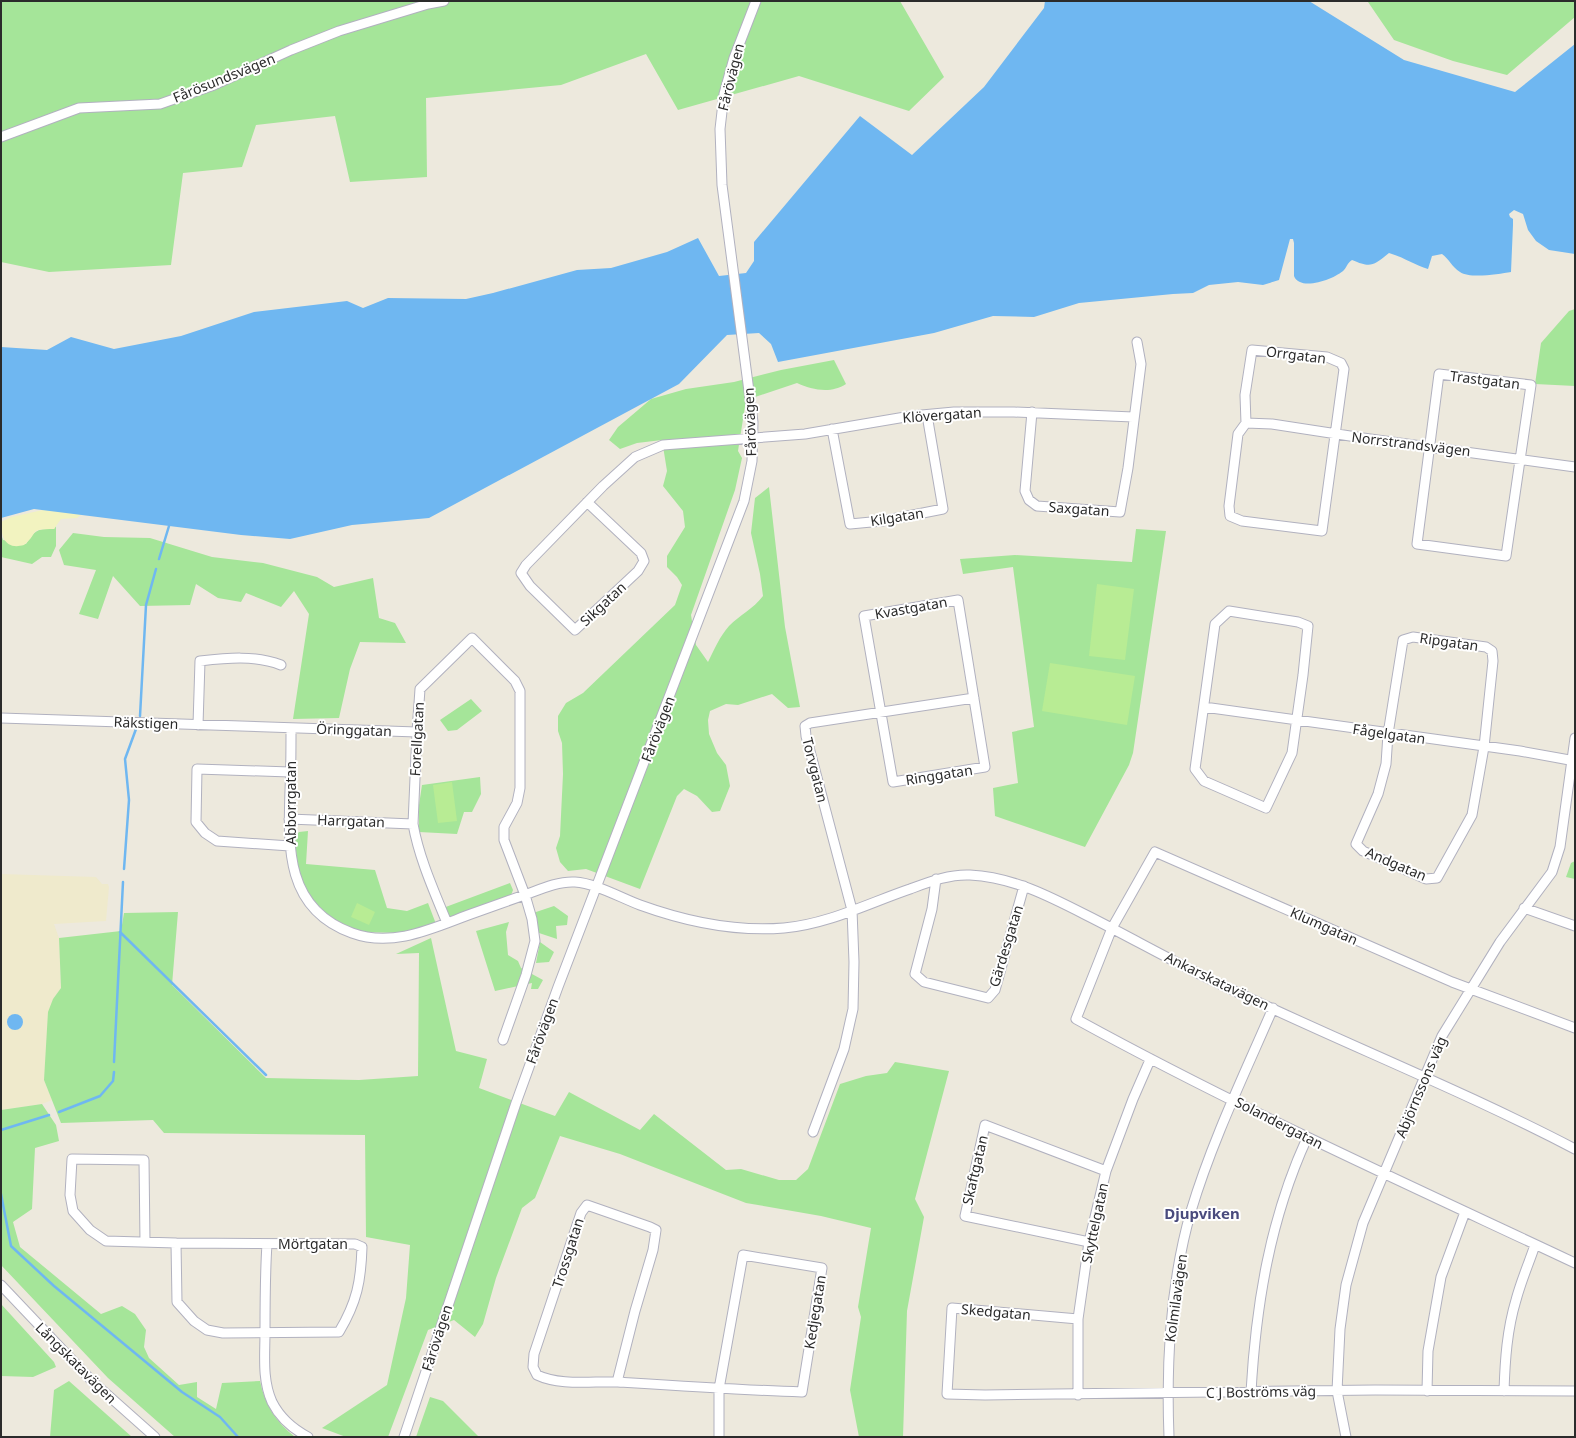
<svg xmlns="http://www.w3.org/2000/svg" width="1576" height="1438" viewBox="0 0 1576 1438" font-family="'Noto Sans',sans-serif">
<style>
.education{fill:#efeacc}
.green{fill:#a5e599}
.sand{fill:#f2f3c0}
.pitch{fill:#b8ec94}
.water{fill:#6fb7f1}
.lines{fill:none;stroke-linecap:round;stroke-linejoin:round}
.stream{stroke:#6fb7f1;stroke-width:2.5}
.minor-casing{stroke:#b1b1bf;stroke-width:11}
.minor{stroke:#fff;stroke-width:9}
.labels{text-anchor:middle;stroke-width:4;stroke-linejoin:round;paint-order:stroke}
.street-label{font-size:14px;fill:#2b2b2b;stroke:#fff}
.neighbourhood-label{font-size:15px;font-weight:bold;fill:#4a4b7d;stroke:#fff}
</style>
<rect width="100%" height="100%" fill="#ede9dd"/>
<path class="education" d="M1,874L96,877L102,884H108L109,887L106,921L54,924L59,938L61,988L53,999L44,1080L52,1100L42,1104L1,1110Z"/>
<path class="green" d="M1,1H900L944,77L909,111L799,76L678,110L646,54L561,85L426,98L427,177L350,182L335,116L256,125L242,167L183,173L171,265L49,272L1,262Z
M1372,1H1575V17L1507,75L1453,61L1394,40L1368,2Z
M1575,309V386L1535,384L1541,343L1569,311Z
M834,360L846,384C831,394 812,390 797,383L746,400L738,451L742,458L735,490L691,615L696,645L708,662C714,650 720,636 729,626C740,615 753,609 763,596L760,574L751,533L755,498L769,487L785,627L800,707L788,708L772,694L738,705L726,704L710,711L708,720L709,734L717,753L726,765L730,786L720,811L712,812L697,796L684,789L677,796L640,889L586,869L568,871L560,862L556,848L560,836L563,774L562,743L558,731V716L566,703L583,693L675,605L682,585L677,577L667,567V556L685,527L683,511L663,486L667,471L662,440L637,443L620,449L609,440L618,427L651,399L686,389L734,382L781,370Z
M56,526V546L51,557H42L32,564L1,557V534L3,540L26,544C36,529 37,529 54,529Z
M1136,529L1166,531L1133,753L1129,765L1085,847L995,816L993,788L1018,783L1012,732L1034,727L1013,567L963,574L960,559L1015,555L1132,562Z
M73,533L104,537L150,538L212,557L263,563L317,577L334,587L373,578L379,618L395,623L406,643L360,642L350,669L339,718L293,719L309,614L294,591L281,607L246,593L241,602L218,598L196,584L190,605L140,606L113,576L98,619L79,614L96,570L64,565L59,550Z
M471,699L482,711L457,730L448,731L440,720Z
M480,777L481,794L472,812H464L457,834L419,832V805L422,785Z
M308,831L306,864L375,870L387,908L407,911L428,903L436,924L406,933L357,932L333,920L314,901L303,885L297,863L295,837L299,832Z
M1575,861V879L1566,877L1571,863Z
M510,883L513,890L510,898L450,920L443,908Z
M554,906L568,916L567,925L556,926L557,939L539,933L533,913Z
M178,912L172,985L266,1078L359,1080L418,1076L419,953L396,954L431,938L456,1051L487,1059L479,1088L555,1116L569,1092L640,1130L654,1114L726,1170L741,1169L779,1180H796L808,1169L840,1084L866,1076L887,1073L895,1062L949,1071L915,1199L924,1217L907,1311L903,1437H859L850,1390L861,1317L858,1307L871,1228L821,1216L746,1203L620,1154L560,1136L535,1198L522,1208L496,1278L483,1324L475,1337L454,1320L428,1330L388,1437H346L322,1428L387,1385L406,1298L410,1245L366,1237L365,1135L164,1133L153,1120L61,1123L44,1080L48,1012L53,999L61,988L59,938L121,931L124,913Z
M509,922L506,932L508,955L518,961L521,968L543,980L538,989H531L532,983L495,991L476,931Z
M540,942L554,952L549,962L536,963Z
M42,1104L56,1125L59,1141L35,1148L32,1209L13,1222L20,1247L101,1314L122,1306L135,1314L146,1330L144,1347L149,1358L179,1385L197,1382V1397L216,1409L222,1383L260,1381C265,1405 276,1422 295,1437H175L108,1378L1,1265V1110Z
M1,1304L54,1362L56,1367L33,1377L1,1376Z
M69,1381L132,1437H50L54,1390Z
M430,1397L443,1401L479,1437H416Z"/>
<path class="sand" d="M61,506L83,513L77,518L61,519L54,529C27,529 40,532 24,545C6,550 1,538 1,522L11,517Z"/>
<path class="pitch" d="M1097,584L1134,589L1125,660L1089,656Z
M1050,663L1135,676L1127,725L1042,711Z
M452,782L457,821L438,823L433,785Z
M357,903L375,912L369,925L351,917Z"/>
<path class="water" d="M1045,1H1309L1404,60L1515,92L1575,44V254L1549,250L1536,241L1528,230L1523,214L1514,210L1509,214L1510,217L1513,219V225L1511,272C1499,274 1470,279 1460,272C1452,267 1449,259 1442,254L1432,256L1428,269C1415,265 1403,257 1389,253C1373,266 1371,268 1352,260C1347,263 1347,267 1344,270C1335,279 1300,292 1294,276V243L1293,239H1290L1279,280L1263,285L1238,282L1209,285L1193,293L1173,294L1079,303L1034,317L993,316L934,333L778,362L771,344L759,333L727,335L679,384L429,518L352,525L290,539L241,535L34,509L1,518V347L47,350L71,337L114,349L181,336L254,312L347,301L363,308L388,298L466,299L493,293L577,270L611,268L667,252L698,238L719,276L746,273L754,261V242L860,116L912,155L984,87L1044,8Z
M7 1022a8 8 0 1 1 16 0a8 8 0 1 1-16 0Z"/>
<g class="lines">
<path class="stream" d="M159,559L169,526
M140,716L146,605L156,569
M124,869L129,800L125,759L136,729
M120,932L266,1075
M114,1062L123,882
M59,1112L100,1096L113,1081L114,1072
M1,1130L49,1115
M1,1194L11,1246L54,1286L182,1392L220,1417L238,1437"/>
<defs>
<path id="minor" d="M1,137L79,108L160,104L214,85L291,50L339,31L428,4L444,1
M1252,350L1327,357L1341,363L1344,369L1322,531L1242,521L1230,516L1229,506L1238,434L1246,423L1245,395Z
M1439,374L1531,385L1506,556L1417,544Z
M1032,412L1025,491L1029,500L1037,506L1120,512L1128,468L1141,364L1137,342
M1246,423L1272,424L1363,438L1575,467
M832,429L850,524L882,521L943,509L927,415
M587,502L641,553L644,561L638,571L575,630L530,586L521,573L526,565L603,486L635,457L663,445L805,434L911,416L954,412H1014L1133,417
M958,600L985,767L893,782L864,616Z
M1229,611L1298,622L1308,626L1303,675L1292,753L1266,808L1204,781L1195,769L1215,624Z
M1413,637L1486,647L1492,651L1493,661L1484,747L1472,815L1437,878L1426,879L1363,851L1356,844L1378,794L1386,764L1388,734L1403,640Z
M1204,707L1520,751L1575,761
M1,718L417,732
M198,725L200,661C227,658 255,655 281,665
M291,728C291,749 291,770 290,790C288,849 286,909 352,933C393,948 433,928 471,914C491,907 510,900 530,893C543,888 560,881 575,882C595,883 621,898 640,905C687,922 735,932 784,928C828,924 869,903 910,889C929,882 949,874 970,875C1012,877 1049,896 1086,915C1132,938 1177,964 1224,986C1340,1042 1460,1089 1575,1149
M289,819L413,824
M290,846L217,841L205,833L196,822L197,769L290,772
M936,879L932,909L915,974L924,982L988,998L995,990L1024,886
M1524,908L1575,926
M447,923C434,891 419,858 413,824L417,732L420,689L472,638L515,681L520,691V788L517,803L504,827V840L525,895L532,919L535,941L526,975L503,1040
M1575,1028L1452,982L1155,852L1112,928L1076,1019C1238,1108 1407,1184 1575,1263
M813,1132L844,1049L850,1022L853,1009L854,962L852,910L806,736L805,726L810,723L974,698
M145,1242L144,1160L72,1159L70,1195L73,1211L90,1230L106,1241L176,1243
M1089,1242L965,1216L985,1125L1106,1171
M176,1243L355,1244L362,1247C361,1281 357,1302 339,1332L223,1333L207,1330L194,1321L177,1302Z
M267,1244C265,1274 265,1303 265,1332C265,1355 262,1380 272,1402C280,1418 293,1429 308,1437
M1,1285L92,1381L155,1437
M1078,1319L952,1308L947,1394L985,1395L1375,1390L1575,1391
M617,1382L635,1311L653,1250L656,1230L650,1227L587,1205L581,1213L534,1354L533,1367L537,1375C560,1386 592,1381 618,1382C680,1386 741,1390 802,1392L822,1268L743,1255L719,1389V1437
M1427,1391L1428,1351L1441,1277L1465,1212
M1504,1391C1505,1360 1507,1330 1516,1300C1521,1281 1529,1263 1535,1245
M1251,1392C1256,1304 1270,1219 1307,1138
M1078,1395V1319L1089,1242L1106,1171L1133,1099L1150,1060
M404,1437L516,1103L558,987L744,501L752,461L753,422L722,185L720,129L724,94L734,58L756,1
M1169,1437C1166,1361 1170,1284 1191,1211C1212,1141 1244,1075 1273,1008
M1346,1437L1337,1391L1340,1329L1346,1285L1363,1223L1442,1036L1500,942L1552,872L1560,847L1575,738"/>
</defs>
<use href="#minor" class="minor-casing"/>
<use href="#minor" class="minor"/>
</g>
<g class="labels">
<g class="street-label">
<text transform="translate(731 77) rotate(-76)" y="5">Fårövägen</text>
<text transform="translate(224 78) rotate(-22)" y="5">Fårösundsvägen</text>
<text transform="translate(1296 355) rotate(7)" y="5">Orrgatan</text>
<text transform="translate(1485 380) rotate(7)" y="5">Trastgatan</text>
<text transform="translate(942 415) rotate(-4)" y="5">Klövergatan</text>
<text transform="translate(750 422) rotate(-92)" y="5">Fårövägen</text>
<text transform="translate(1411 444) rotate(7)" y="5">Norrstrandsvägen</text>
<text transform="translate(1079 509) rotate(4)" y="5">Saxgatan</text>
<text transform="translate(897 517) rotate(-9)" y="5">Kilgatan</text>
<text transform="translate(603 604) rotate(-43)" y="5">Sikgatan</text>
<text transform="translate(911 608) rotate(-10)" y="5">Kvastgatan</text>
<text transform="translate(1449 642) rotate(8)" y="5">Ripgatan</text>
<text transform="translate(146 723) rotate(2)" y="5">Räkstigen</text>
<text transform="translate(658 729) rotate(-69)" y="5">Fårövägen</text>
<text transform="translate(354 730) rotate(2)" y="5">Öringgatan</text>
<text transform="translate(1389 734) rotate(8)" y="5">Fågelgatan</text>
<text transform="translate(417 739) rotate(-87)" y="5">Forellgatan</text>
<text transform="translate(815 770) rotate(76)" y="5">Torvgatan</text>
<text transform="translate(939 775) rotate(-9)" y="5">Ringgatan</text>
<text transform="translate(291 803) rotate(-90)" y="5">Abborrgatan</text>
<text transform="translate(351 821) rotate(2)" y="5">Harrgatan</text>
<text transform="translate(1396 864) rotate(23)" y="5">Andgatan</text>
<text transform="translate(1324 926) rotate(24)" y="5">Klumgatan</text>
<text transform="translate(1006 946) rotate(-73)" y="5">Gärdesgatan</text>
<text transform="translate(1217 981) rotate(26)" y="5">Ankarskatavägen</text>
<text transform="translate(542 1031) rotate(-70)" y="5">Fårövägen</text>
<text transform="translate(1421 1087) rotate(-67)" y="5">Abjörnssons väg</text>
<text transform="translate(1279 1123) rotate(27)" y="5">Solandergatan</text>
<text transform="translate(975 1170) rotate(-77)" y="5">Skaftgatan</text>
<text transform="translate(1095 1223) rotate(-78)" y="5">Skyttelgatan</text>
<text x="313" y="1249">Mörtgatan</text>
<text transform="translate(568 1253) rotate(-72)" y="5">Trossgatan</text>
<text transform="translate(1176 1298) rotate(-82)" y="5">Kolmilavägen</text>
<text transform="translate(815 1312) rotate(-81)" y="5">Kedjegatan</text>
<text transform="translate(996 1312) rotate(5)" y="5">Skedgatan</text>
<text transform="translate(437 1338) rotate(-72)" y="5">Fårövägen</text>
<text transform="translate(76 1363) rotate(45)" y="5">Långskatavägen</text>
<text transform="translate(1261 1392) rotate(-1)" y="5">C J Boströms väg</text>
</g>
<g class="neighbourhood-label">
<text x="1202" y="1219">Djupviken</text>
</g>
</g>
<rect width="1576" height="1438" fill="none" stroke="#2b2b2b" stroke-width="4"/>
</svg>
